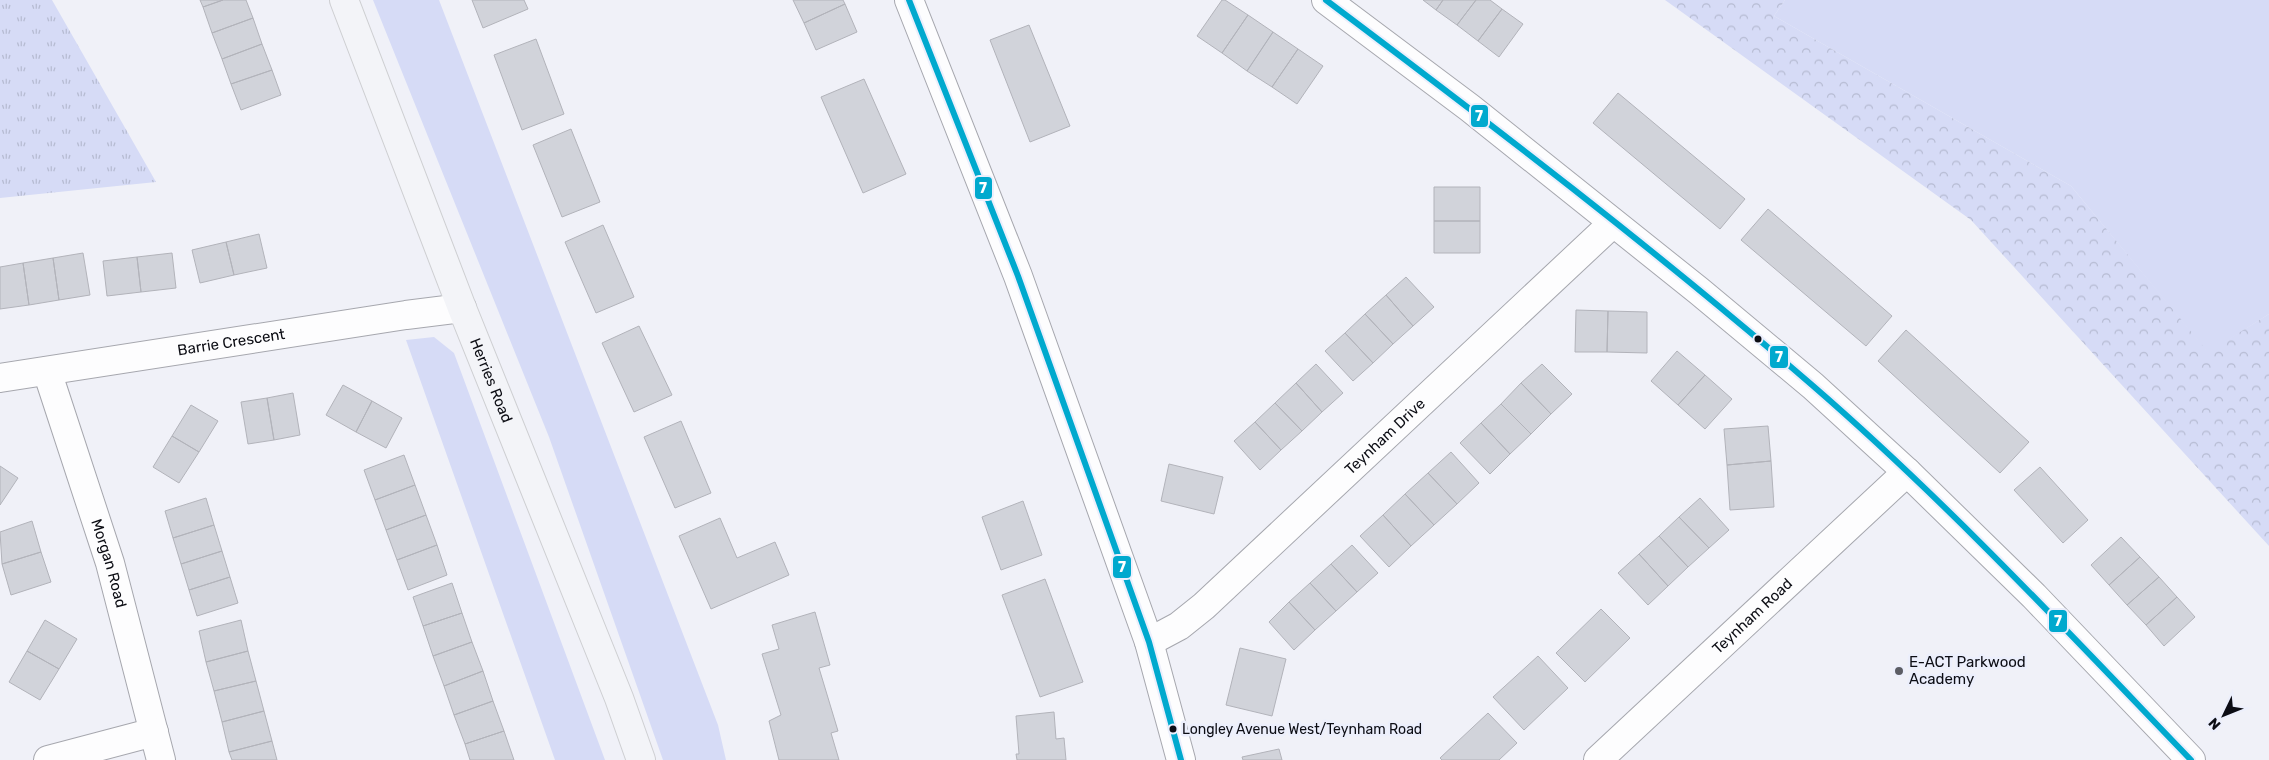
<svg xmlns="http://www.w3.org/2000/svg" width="2269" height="760" viewBox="0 0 2269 760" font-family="Rubik,sans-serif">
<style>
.green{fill:#d6dbf6}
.forest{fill:url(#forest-crowns)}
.park{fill:url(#park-tufts)}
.building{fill:#d1d3da;stroke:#b2b3ba}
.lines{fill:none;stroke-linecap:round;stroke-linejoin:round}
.minor-casing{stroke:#a6a7ae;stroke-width:30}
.major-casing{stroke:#cecfd2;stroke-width:30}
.minor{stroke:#fdfdfe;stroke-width:28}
.major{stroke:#f3f4f8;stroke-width:28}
.bus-1-casing{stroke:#eceffc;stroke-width:10}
.bus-1{stroke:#00a9ce;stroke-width:6}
.bus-dot{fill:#0c0d14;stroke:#eceffc;stroke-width:2}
.poi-dot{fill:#5c5d64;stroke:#eceffc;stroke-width:2}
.labels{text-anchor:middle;stroke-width:5;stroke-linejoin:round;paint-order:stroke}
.bus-label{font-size:14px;fill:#0c0d14;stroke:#eceffc;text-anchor:start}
.street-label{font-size:15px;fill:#0c0d14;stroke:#eceffc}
.poi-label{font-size:15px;fill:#0c0d14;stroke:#eceffc;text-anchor:start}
.line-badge{stroke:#eceffc;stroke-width:2}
.badge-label{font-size:14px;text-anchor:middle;font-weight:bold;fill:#fff}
</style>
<defs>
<pattern id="forest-crowns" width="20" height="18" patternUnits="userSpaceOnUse" patternTransform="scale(1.25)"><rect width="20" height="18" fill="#d6dbf6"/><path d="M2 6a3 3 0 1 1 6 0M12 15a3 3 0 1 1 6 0" fill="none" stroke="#b6bbd2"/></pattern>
<pattern id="park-tufts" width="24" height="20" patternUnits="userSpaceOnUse" patternTransform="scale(1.25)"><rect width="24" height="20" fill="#d6dbf6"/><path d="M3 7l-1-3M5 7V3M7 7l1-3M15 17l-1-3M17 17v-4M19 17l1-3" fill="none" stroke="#b6bbd2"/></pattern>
</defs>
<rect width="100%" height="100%" fill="#f0f1f8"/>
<path class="green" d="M373,0H439L718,725L726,760H663L549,437Z
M1785,0H2269V314L2208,353L2071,186L1774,16Z
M434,337L454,353L605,760H555L406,340Z"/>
<path class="forest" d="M1665,0H1785L1774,16L2071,186L2208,352L2269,314V546L1971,220Z"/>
<path class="park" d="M0,0H52L156,182L0,198Z"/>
<path class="building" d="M200,0H223L203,7Z
M223,0H246L253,18L212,33L203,7Z
M472,0H524L528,9L483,28Z
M793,0H843L845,4L804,23Z
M1222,0H1225L1248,15L1222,53L1197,36Z
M1423,0H1443L1436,10Z
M1443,0H1476L1457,25L1436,10Z
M1476,0H1490L1502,9L1478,41L1457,25Z
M845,4L857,32L816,50L804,23Z
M1502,9L1523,24L1499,57L1478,41Z
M1248,15L1273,32L1247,71L1222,53Z
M253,18L262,44L222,59L212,33Z
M1029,25L1070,126L1030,142L990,40Z
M1273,32L1298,49L1272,87L1247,71Z
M536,39L564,114L522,130L494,55Z
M262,44L272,70L231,84L222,59Z
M1298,49L1323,66L1297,104L1272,87Z
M272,70L281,95L241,110L231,84Z
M864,79L906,174L863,193L821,97Z
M1618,93L1745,199L1720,229L1593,123Z
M571,129L600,202L562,217L533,145Z
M1434,187H1480V221H1434Z
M1768,209L1892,316L1866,346L1741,240Z
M1434,221H1480V253H1434Z
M603,225L634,297L596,313L565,242Z
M259,234L267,268L234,275L226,242Z
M226,242L234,275L200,283L192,250Z
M83,253L90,295L59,300L53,258Z
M172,253L176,288L141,292L137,257Z
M137,257L141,292L107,296L103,261Z
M53,258L59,300L29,305L23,263Z
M23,263L29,305L0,309V267Z
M1406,277L1434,307L1413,326L1386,295Z
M1386,295L1413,326L1393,344L1365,314Z
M1576,310L1608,311L1607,352H1575Z
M1608,311L1647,312V353L1607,352Z
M1365,314L1393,344L1373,363L1345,333Z
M639,326L672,395L634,412L602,343Z
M1906,330L2029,442L2000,473L1878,361Z
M1345,333L1373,363L1353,381L1325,351Z
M1677,351L1705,375L1678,405L1651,381Z
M1316,364L1343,393L1322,412L1296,383Z
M1542,364L1572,394L1551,414L1521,383Z
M1705,375L1732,399L1705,429L1678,405Z
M1296,383L1322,412L1302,431L1275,403Z
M1521,383L1551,414L1531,434L1501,404Z
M343,385L372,401L356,432L326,415Z
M293,393L300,435L274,440L267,398Z
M267,398L274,440L248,444L241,402Z
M372,401L402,418L386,448L356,432Z
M1275,403L1302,431L1281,450L1255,422Z
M1501,404L1531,434L1510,454L1481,423Z
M191,405L218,421L199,452L172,436Z
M681,421L711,493L675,508L644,437Z
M1255,422L1281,450L1260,470L1234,441Z
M1481,423L1510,454L1490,474L1460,443Z
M1768,426L1771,461L1727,465L1724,429Z
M172,436L199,452L179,483L153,467Z
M1451,452L1479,483L1457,504L1428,473Z
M404,455L415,485L375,500L364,470Z
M1771,461L1774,507L1730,510L1727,465Z
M1169,464L1223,477L1214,514L1161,501Z
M0,466L18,478L0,505Z
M2040,467L2088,520L2063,543L2014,490Z
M1428,473L1457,504L1434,525L1405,494Z
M415,485L426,515L386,530L375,500Z
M1405,494L1434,525L1411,546L1383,515Z
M206,498L214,525L173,538L165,511Z
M1700,498L1729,530L1709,548L1679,517Z
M1023,501L1042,555L1001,570L982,517Z
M426,515L437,545L397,560L386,530Z
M1383,515L1411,546L1389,567L1360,536Z
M1679,517L1709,548L1688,567L1659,536Z
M720,518L737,558L775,542L789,575L711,609L679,536Z
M32,521L41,552L2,564L0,532Z
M214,525L222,551L181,564L173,538Z
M1659,536L1688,567L1668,586L1639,554Z
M2121,537L2140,557L2109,585L2091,565Z
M437,545L447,575L408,590L397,560Z
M1352,545L1378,573L1357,592L1331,564Z
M222,551L230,577L189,590L181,564Z
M41,552L51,582L11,595L2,564Z
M1639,554L1668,586L1648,605L1618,573Z
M2140,557L2159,577L2127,605L2109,585Z
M1331,564L1357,592L1336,611L1310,583Z
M230,577L238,603L197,616L189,590Z
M2159,577L2177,597L2146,625L2127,605Z
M1045,579L1083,682L1040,697L1002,595Z
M452,583L462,613L423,626L413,597Z
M1310,583L1336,611L1315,630L1289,602Z
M2177,597L2195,617L2164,646L2146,625Z
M1289,602L1315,630L1294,650L1269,622Z
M1601,609L1630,638L1585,682L1556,653Z
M815,612L830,665L819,668L838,731L831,733L839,760H779L769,721L781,715L762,654L779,649L772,625Z
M462,613L472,642L433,656L423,626Z
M45,620L77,639L59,669L27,651Z
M241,620L248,651L206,662L199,631Z
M472,642L483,671L444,686L433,656Z
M1240,648L1286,659L1272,716L1226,705Z
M27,651L59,669L40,700L9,682Z
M248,651L256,681L214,691L206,662Z
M1538,656L1568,688L1524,730L1493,697Z
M483,671L493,701L454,715L444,686Z
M256,681L264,711L222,722L214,691Z
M493,701L504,731L465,744L454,715Z
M264,711L272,741L229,752L222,722Z
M1054,712L1056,739L1064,738L1066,760H1017L1016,754H1019L1016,716Z
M1488,713L1517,743L1499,760H1442L1440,758Z
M504,731L514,760H470L465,744Z
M272,741L277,760H232L229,752Z
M1279,749L1282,760H1243L1242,757Z"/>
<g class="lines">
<defs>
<g id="minor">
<path d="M909,0L1018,276L1149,642L1181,760"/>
<path d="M1326,0L1470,108L1699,291L1813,386L1907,472L2034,596L2191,760"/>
<path id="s1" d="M47,371L110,563L161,760"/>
<path id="s2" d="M0,378L406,315L462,308"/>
<path id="s3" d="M1149,642L1179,626L1204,606L1613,223"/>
<path d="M48,760L154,732"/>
<path id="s4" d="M1598,760L1907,472"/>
</g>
<g id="major">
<path id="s5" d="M344,0L462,308L619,698L641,760"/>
</g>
</defs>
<use href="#minor" class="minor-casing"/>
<use href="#major" class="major-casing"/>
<use href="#minor" class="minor"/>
<use href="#major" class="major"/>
<defs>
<path id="bus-1" d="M909,0L1018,276L1149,642L1181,760
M1326,0C1491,124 1656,250 1812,385C1946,501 2068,632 2191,760"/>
</defs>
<use href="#bus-1" class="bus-1-casing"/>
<use href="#bus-1" class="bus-1"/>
</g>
<g class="bus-dot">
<circle cx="1758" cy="339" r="4.5"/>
<circle cx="1173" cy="729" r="4.5"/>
</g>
<circle class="poi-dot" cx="1899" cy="671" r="5"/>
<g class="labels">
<g class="bus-label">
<text x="1182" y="734">Longley Avenue West/Teynham Road</text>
</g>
<g class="street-label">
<text dy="5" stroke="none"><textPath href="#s2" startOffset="234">Barrie Crescent</textPath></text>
<text dy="5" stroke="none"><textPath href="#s5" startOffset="408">Herries Road</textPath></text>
<text dy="5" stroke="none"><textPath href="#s3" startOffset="314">Teynham Drive</textPath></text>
<text dy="5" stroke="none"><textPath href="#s1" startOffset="202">Morgan Road</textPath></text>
<text dy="5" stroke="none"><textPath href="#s4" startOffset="211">Teynham Road</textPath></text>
</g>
<g class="poi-label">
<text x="1909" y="667">E-ACT Parkwood<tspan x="1909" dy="17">Academy</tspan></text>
</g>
</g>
<g class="line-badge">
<rect x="1470" y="104" width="19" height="24" rx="5" fill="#00a9ce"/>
<rect x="974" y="176" width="19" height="24" rx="5" fill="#00a9ce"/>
<rect x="1769" y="345" width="20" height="24" rx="5" fill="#00a9ce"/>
<rect x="1112" y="555" width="20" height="24" rx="5" fill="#00a9ce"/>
<rect x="2048" y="609" width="20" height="24" rx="5" fill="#00a9ce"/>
</g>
<g class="badge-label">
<text x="1479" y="121">7</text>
<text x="983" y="193">7</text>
<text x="1779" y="362">7</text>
<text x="1122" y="572">7</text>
<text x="2058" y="626">7</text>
</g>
<g transform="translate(2224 715) rotate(227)" stroke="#eceffc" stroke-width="4" paint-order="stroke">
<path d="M0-4L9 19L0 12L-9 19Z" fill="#0c0d14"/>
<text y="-8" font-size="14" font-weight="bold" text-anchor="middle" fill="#0c0d14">N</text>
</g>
</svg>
